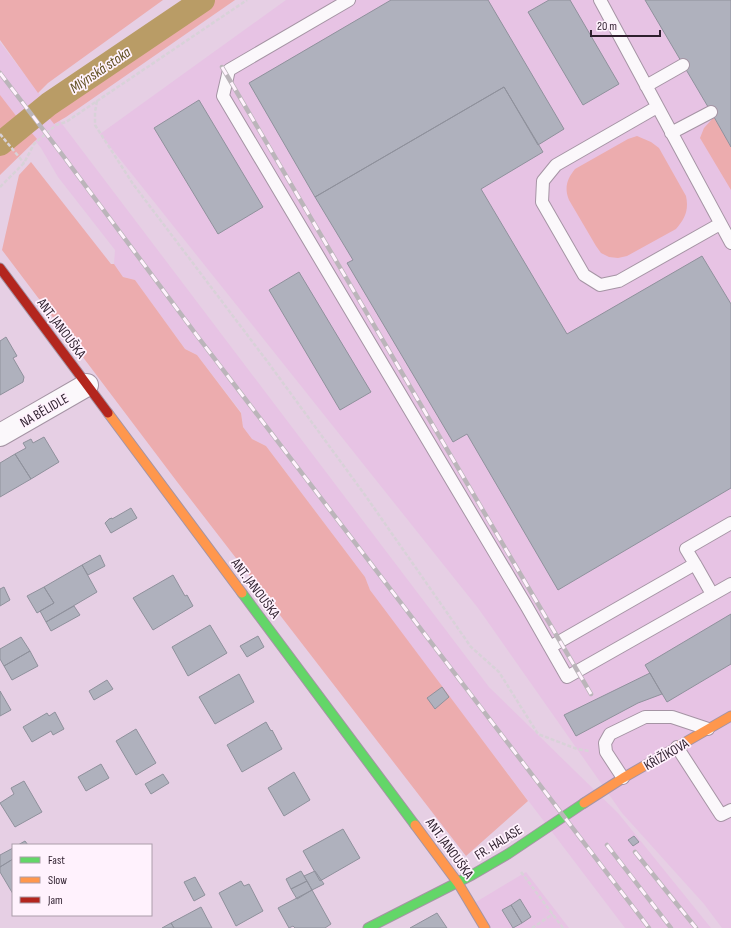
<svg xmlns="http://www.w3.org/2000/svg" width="731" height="928" viewBox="0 0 731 928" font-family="'Sofia Sans Condensed',sans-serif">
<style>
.built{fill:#e7c3e4}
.green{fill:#ecacae}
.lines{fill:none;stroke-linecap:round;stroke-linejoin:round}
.canal{stroke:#b99c66;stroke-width:24}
.building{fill:#afb1bd;stroke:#8f919c}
.lane-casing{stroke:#a594a4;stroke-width:14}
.street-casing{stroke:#a594a4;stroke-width:24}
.fast-casing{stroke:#a594a4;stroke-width:11}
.slow-casing{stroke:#a594a4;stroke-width:11}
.jam-casing{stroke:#a594a4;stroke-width:11}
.path{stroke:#d8d2d8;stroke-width:2.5;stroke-dasharray:4 2;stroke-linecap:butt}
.lane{stroke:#fbf8fb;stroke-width:12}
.street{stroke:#fbf8fb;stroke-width:22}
.fast{stroke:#63d668;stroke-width:9}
.slow{stroke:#ff974d;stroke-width:9}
.jam{stroke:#b3261e;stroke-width:9}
.rail-casing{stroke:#bbb5ba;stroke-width:4.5}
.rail{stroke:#fff2fd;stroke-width:3;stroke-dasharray:9;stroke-linecap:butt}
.labels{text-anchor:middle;stroke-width:3.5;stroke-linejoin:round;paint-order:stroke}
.street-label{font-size:14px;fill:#2e1f2d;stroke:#fff2fd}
.water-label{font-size:15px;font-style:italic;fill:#625123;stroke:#fff2fd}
</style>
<rect width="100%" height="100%" fill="#e6cfe4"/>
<path class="built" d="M286,0H731V928H722L704,904L622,813L478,608L100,134Z
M0,42L489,687L618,813L711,928H625L382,608L370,590L365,577L266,446L252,439L243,427L241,412L197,355L185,349L135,280L123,277L114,264L115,250L58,177L41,148L0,96Z
M526,872L569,928H485L471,905Z"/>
<path class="green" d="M0,0H163L48,83L38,93L0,40Z
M215,0H235L66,117L54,124L47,115Z
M0,95L17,117L0,129Z
M714,117L731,147V190L700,138L704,128Z
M30,131L37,139L0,175V153Z
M637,136L651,142L659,148L686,196C689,210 685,219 676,229L627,256L618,258L609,257L601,253L596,246L569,200C564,188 567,179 575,169L628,139Z
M31,162L111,264H114L123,277L135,280L185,349L197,355L241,413L243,427L252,439L266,446L365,577L370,590L528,801L466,856L178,483L2,250L19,175Z"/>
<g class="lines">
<path class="canal" d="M0,144L49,104L203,0"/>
</g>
<path class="building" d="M391,0H488L564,129L538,145L504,87L315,197L249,83Z
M549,0H570L619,84L583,105L528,12Z
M645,0H731V147L714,117Z
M504,87L543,152L481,189L567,334L702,256L731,304V488L558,590L467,434L453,442L347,263L353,260L315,197Z
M199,100L263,207L218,234L154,128Z
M299,272L371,392L340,410L269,290Z
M6,337L17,356L13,358L24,377L23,382L0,395V341Z
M44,437L59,462L31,479L15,454L26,448L23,443L31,439L33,443Z
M15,454L31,479L0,497V463Z
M131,508L137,518L111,533L105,523L109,519L112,518V519Z
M100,555L105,566L88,575L82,565Z
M82,565L97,592L46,622L40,611L54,603L44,587Z
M173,575L185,596L187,595L193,606L153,630L133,598Z
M4,587L10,600L0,606V589Z
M44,587L54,603L37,613L27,596Z
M74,606L80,615L51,631L46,622Z
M731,614V664L667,702L645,665Z
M210,625L227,653L188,676L172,647Z
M258,636L264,647L247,657L240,646Z
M21,637L30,651L4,666L0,659V649Z
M30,651L38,666L12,680L4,666Z
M650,673L662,694L638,703L576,736L564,715Z
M239,674L254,702L215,724L199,697Z
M107,680L113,689L94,700L89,691Z
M442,687L449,697L435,709L427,698Z
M0,691L11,710L0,716Z
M55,712L64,729L53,735L51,731L32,742L23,727L47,713L49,716Z
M266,722L271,731L272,730L282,749L242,772L227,745Z
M136,729L156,763L136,775L116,741Z
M101,764L109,778L86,791L78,777Z
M294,772L310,800L284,816L268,788Z
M163,774L169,783L151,794L145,784Z
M24,781L42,812L15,827L0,803L14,794L11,788Z
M343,829L360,858L320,881L303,851Z
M634,836L639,842L633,846L628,840Z
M25,841L28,845H18Z
M13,848V859L0,867V855Z
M13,859V894L0,872V867Z
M301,871L307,881L291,889L286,879Z
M315,871L324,884L312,890L304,876Z
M195,877L205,895L194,901L184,882Z
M241,881L244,886L249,884L263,911L236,926L219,893Z
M307,881L312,890L297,899L291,889Z
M312,890L331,924L325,928H295L293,926L289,928L278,908Z
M520,899L531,917L522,923L511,905Z
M511,905L522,923L513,928L502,910Z
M201,907L212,928H174L171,923Z
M437,913L447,928H410Z
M171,923L174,928H162Z"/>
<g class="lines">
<defs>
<path id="lane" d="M349,0L229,70L223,96L527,607L567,677L731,584
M600,0L731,243
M646,86L683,65
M657,107L556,165L543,181L542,202L584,275L600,285L619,281L720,224
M671,133L711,112
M695,564L712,594
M550,647L695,564L686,549L731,523
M677,747L721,815L731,810
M623,778L606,752L605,743L610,734L645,717H672L708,729"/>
<path id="street" d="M0,435L87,385"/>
<path id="fast" d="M242,593L415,825
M368,928L472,875L508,854L584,803"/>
<path id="slow" d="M108,413L242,593
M584,803L623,778L731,716
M415,825L458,883L485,928"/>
<path id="jam" d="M0,268L108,413"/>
</defs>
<use href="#lane" class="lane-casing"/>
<use href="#street" class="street-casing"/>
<use href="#fast" class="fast-casing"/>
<use href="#slow" class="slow-casing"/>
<use href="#jam" class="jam-casing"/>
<path class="path" d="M97,101L95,112V125L133,184L267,361L365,495L471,647L499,672L538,734L577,749L589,751
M0,134L24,163
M0,187L24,163L34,144L56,125L66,122L97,101L247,0
M521,872L563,928
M532,928L553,914"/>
<use href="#lane" class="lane"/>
<use href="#street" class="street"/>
<use href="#fast" class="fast"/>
<use href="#slow" class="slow"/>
<use href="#jam" class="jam"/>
<defs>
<path id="rail" d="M222,67L591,694
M0,73L64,157L198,337L649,928
M607,845L671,928
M635,852L696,928"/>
</defs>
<use href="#rail" class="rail-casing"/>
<use href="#rail" class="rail"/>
</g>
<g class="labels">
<g class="street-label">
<text transform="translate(62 328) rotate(53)" y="5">ANT. JANOUŠKA</text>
<text transform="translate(44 410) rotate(-30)" y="5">NA BĚLIDLE</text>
<text transform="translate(256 588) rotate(53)" y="5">ANT. JANOUŠKA</text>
<text transform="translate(666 754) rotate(-30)" y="5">KŘIŽÍKOVA</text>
<text transform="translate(498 842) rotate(-32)" y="5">FR. HALASE</text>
<text transform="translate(450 848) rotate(54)" y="5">ANT. JANOUŠKA</text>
</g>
<g class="water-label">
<text transform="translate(100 70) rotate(-34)" y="5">Mlýnská stoka</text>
</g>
</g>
<rect x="12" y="844" width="140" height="72" fill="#fff2fd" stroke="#ab9eaa"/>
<rect x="20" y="857" width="20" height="6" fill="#63d668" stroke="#ab9eaa"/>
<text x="48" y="864" font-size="12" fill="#2e1f2d">Fast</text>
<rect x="20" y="877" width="20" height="6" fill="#ff974d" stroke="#ab9eaa"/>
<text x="48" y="884" font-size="12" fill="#2e1f2d">Slow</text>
<rect x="20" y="897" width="20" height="6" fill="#b3261e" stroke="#ab9eaa"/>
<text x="48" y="904" font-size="12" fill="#2e1f2d">Jam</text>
<path d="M591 30v6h69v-6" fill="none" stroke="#2e1f2d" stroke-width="2"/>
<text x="597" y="30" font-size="12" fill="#2e1f2d" stroke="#fff2fd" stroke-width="3" paint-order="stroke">20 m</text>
</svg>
